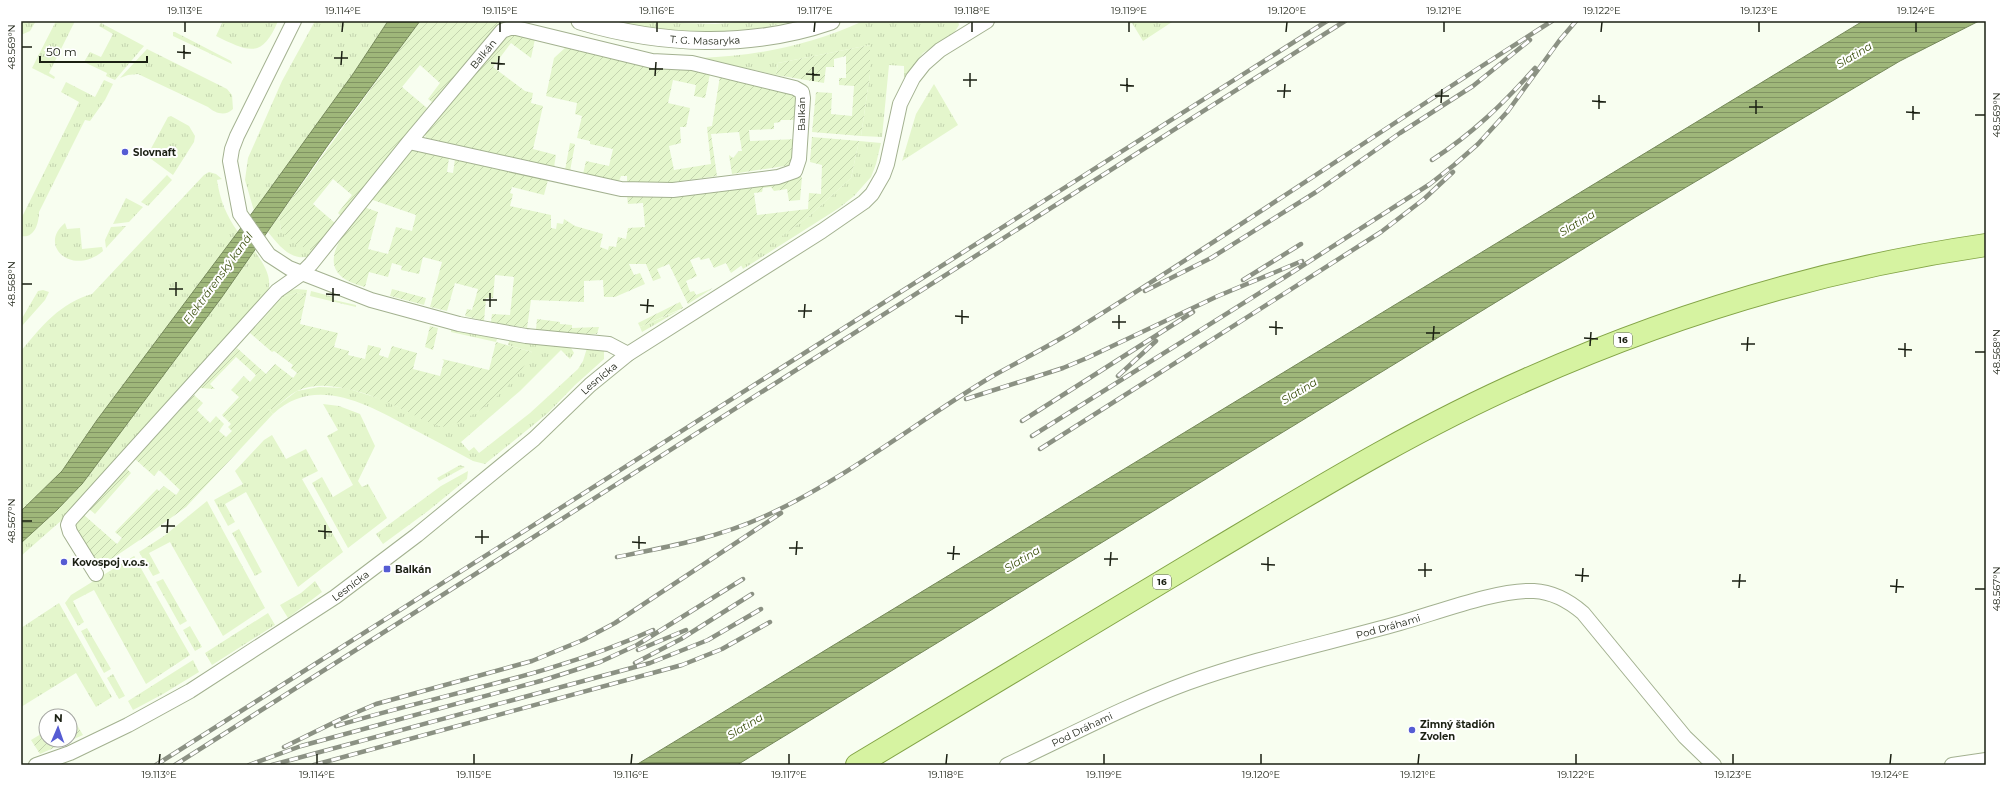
<svg xmlns="http://www.w3.org/2000/svg" width="2007" height="786" viewBox="0 0 2007 786" font-family="Montserrat,sans-serif">
<style>
.grass{fill:url(#grass-tufts)}
.garden{fill:url(#garden-furrows)}
.water{fill:url(#water-rules);stroke:#778a5b}
.lines{fill:none;stroke-linecap:round;stroke-linejoin:round}
.minor-casing{stroke:#a3b190;stroke-width:16}
.tertiary-casing{stroke:#a3b190;stroke-width:19}
.primary-casing{stroke:#83a446;stroke-width:24}
.minor{stroke:#fff;stroke-width:14}
.tertiary{stroke:#fff;stroke-width:17}
.primary{stroke:#d6f3a1;stroke-width:22}
.rail-casing{stroke:#8b9183;stroke-width:4.5}
.rail{stroke:#fff;stroke-width:3;stroke-dasharray:9;stroke-linecap:butt}
.ticks{fill:none;stroke:#1b2013;stroke-width:1.5}
.poi-dot{fill:#555cd3;stroke:#fff;stroke-width:1.5}
.labels{text-anchor:middle;stroke-width:4;stroke-linejoin:round;paint-order:stroke}
.shield{fill:#fff;stroke:#5f635a;stroke-width:1}
.shield-label{font-size:9px;font-weight:bold;fill:#1b2013}
.street-label{font-size:10px;fill:#1b2013;stroke:#fff}
.poi-label{font-size:10px;font-weight:bold;fill:#1b2013;stroke:#fff;text-anchor:start}
.water-label{font-size:11px;font-style:italic;fill:#3d520f;stroke:#fff}
.neatline{fill:none;stroke:#1b2013;stroke-width:1.5}
.ticks-label{font-size:10px;text-anchor:middle;fill:#1b2013}
</style>
<defs>
<pattern id="grass-tufts" width="24" height="20" patternUnits="userSpaceOnUse"><rect width="24" height="20" fill="#e4f6cc"/><path d="M3 7l-1-3M5 7V3M7 7l1-3M15 17l-1-3M17 17v-4M19 17l1-3" fill="none" stroke="#c3d3ae"/></pattern>
<pattern id="garden-furrows" width="10" height="10" patternUnits="userSpaceOnUse"><rect width="10" height="10" fill="#e4f6cc"/><path d="M-1 1l2-2M0 10L10 0M9 11l2-2" fill="none" stroke="#c3d3ae"/></pattern>
<pattern id="water-rules" width="6" height="5" patternUnits="userSpaceOnUse"><rect width="6" height="5" fill="#9fb77a"/><path d="M0 2.5h6" fill="none" stroke="#819463"/></pattern>
</defs>
<rect width="100%" height="100%" fill="#f8fef0"/>
<path class="grass" d="M21,21H36L30,31L21,35Z
M56,21H75L49,73L55,77L54,79L32,68Z
M223,21H278C262,59 249,52 216,36Z
M315,21H388L353,74L254,211L245,180L248,158L282,81Z
M500,21H509L501,24L434,104L432,102Z
M616,21L715,24L755,21H795C738,35 674,35 616,21Z
M863,21H958L959,25L954,33L923,53L904,78V66L889,65L882,137L861,136L870,74V45L778,63L776,75L700,58C757,56 811,45 863,21Z
M1128,21H1172V22L1143,41L1132,23L1129,24Z
M101,23L144,46L115,80L106,76L107,73L84,62L90,52L101,57L113,34L99,26Z
M175,32L231,61L232,64L173,36V32Z
M147,49L227,89L232,95L233,109C225,117 215,113 208,107L138,74L128,75L120,78Z
M104,80L113,84L105,100L90,121L85,120L39,212C39,222 35,239 21,236V219L79,102L61,92L66,82L95,97Z
M934,84L958,125L902,161L916,114Z
M171,116L189,126L195,136L194,142L173,175L147,156L168,117Z
M859,141L881,143L876,164L871,177L854,196L839,208L743,269L741,265L808,217L851,178Z
M209,172L216,174L222,179L217,180C220,200 226,215 238,232L97,420L62,471L21,511V351C42,326 60,303 92,294L204,175Z
M167,175L172,180L148,206L141,202Z
M126,198L143,207L129,222L113,224Z
M279,216L281,231L313,251L308,257C289,260 278,244 268,232Z
M65,223L67,229L80,228L82,249L102,247L103,251C73,277 37,246 65,223Z
M126,226L106,248L105,240L111,227Z
M254,250C263,263 274,278 267,294L63,519L21,556V543L56,511L82,484L222,297Z
M297,289L307,290L306,296L297,293L285,296L250,333L247,331L286,291Z
M43,290L49,292L45,300L21,327V320L38,291Z
M311,291L334,297V300L356,305V307L310,296Z
M680,310L642,332L640,327Z
M451,329L497,339L496,342L451,332Z
M510,338L570,346L574,353L570,359L561,350L520,391L461,442L469,451L474,447L479,453L530,413L578,369L583,361L587,348L604,350V359L575,385L548,413L485,464L473,461C453,450 432,439 411,428C369,405 315,374 273,414L268,409H273L297,391L319,387L346,388L381,399L440,426L451,425L478,411L495,397L532,352L508,345Z
M323,404L339,406L360,414L375,446L358,481L362,487L368,484L387,518L348,548L312,483L322,477L333,497L353,485L327,436L338,430Z
M272,435L286,459L306,449L318,471L302,479L343,552L298,587L246,492L225,504L235,522L228,526L214,500L243,484L235,471L264,440Z
M460,465L465,467L439,481L437,478Z
M468,471L467,479L428,511L383,544L376,534L441,486Z
M207,501L265,608L223,636L170,542L149,553L160,573L153,576L139,552L164,536Z
M239,529L262,572L255,576L232,533Z
M134,556L190,655L146,684L94,590L73,601L84,622L78,626L65,603L71,595Z
M163,579L187,621L180,625L156,582Z
M315,581L322,592L288,618L280,605L301,593Z
M59,603L112,697L96,707L76,673L21,707V628Z
M268,613L275,625L212,665L205,653Z
M190,626L202,647L195,651L183,630Z
M87,628L111,669L104,673L81,631Z
M193,660L199,672L163,694L133,710L128,701Z
M113,674L125,696L119,699L107,678Z"/>
<path class="garden" d="M420,21H500L432,102L428,99L440,83L420,65L402,87L427,108L341,216L338,213L352,195L333,179L313,204L335,223L313,251L297,245L281,231L279,216Z
M511,33L535,39L531,58L511,43L493,67L525,91L533,93L531,103L543,106L533,149L556,155L554,167L426,138L424,132L504,35Z
M870,45V74L861,136L812,132L816,92L832,93L831,114L852,116L854,86L839,85V78H846V56L834,59V67H826L824,83L776,75L778,63Z
M566,47L710,74L705,98L694,96L696,85L673,80L668,103L690,108L686,127H680L681,143L669,146L674,170L711,164L707,127L712,126L720,76L798,96L797,120H781L780,122L774,123V129L749,130L750,141L797,139L791,165L732,174L729,155L733,158L739,151H742L739,132L711,134L717,176L667,183L627,182V176H621L619,181L583,174L586,161L609,166L613,149L590,144V141L577,138L582,116L575,114L577,103L546,96L554,58Z
M812,137L859,141L851,178L808,217L731,273L726,263L714,268L709,258L701,260L699,257L690,260L697,276L686,281L690,292L694,291L696,295L713,288L688,304L669,264L657,269L661,278L653,281L646,264H629L634,275L640,273L645,284L615,297H604L603,280L584,281V302L531,300L527,328L491,322L492,314L510,315L514,277L495,275L493,298H486L484,321L465,316L467,309L472,310L478,289L455,283L447,311L430,307L442,262L423,257L419,274L401,270L402,266L392,263L388,277L369,272L365,287C308,273 342,235 364,207L378,212L368,249L388,254L396,227L412,231L416,215L370,199L409,151L413,150L449,158L447,172L453,173L455,159L548,180L544,195L512,187L510,193L513,194L510,206L551,215V228L556,229L557,223L563,224L564,219L575,226L603,234L600,247L608,250L609,246L616,247L618,237L626,239L628,228L645,227L643,203L628,204L627,196L802,177L800,200L789,201L787,189L774,191L771,187L763,188L762,192L754,193L757,215L808,209L809,193L821,194L822,165L810,162Z
M570,143L575,144L570,171L565,170Z
M392,289L426,298L424,305L390,296Z
M297,293L306,296L300,324L338,333L334,347L349,351L348,355L365,359L368,345L381,348L379,355L388,358L392,346L417,353L413,369L440,376L444,361L442,359L489,370L496,342L532,352C518,382 479,417 446,427C432,426 419,417 406,411C378,397 328,376 297,391C289,395 280,404 273,409H268L273,414L186,507L150,533L107,562H97L73,527L84,515L117,544L122,538L115,532L157,489L159,491L164,486L176,495L180,490L159,470L154,476L135,459L194,395L203,403L197,410L210,423L216,416L224,424L219,431L226,437L232,431L228,427L231,424L222,415L239,397L231,390L244,376L250,382L256,375L236,357L210,384L215,389L200,388L237,348L266,374L275,364L293,378L297,373L291,368L293,365L274,351L272,352L250,333L285,296Z
M680,302L683,308L640,327L638,323Z
M537,319L560,322V324L572,325V328L599,327L597,334L557,333L536,329Z
M430,326L438,328L433,350L425,347Z
M127,469L131,473L95,514L89,509Z
M71,715L83,735L40,754L31,740L46,731V740H70Z"/>
<path class="water" d="M388,21H420L328,145L222,297L82,484L56,511L21,543V511L62,471L97,420L264,197L353,74Z
M1863,21H1979L1900,61L1639,215L737,765H636Z"/>
<g class="lines">
<defs>
<g id="minor">
<path d="M294,21L237,136L232,149L230,161L240,214L269,255L289,268L371,300L459,324L526,336L609,344L628,354"/>
<path id="s1" d="M96,574L70,532L68,525L70,520L277,291L301,274L311,264L409,142L502,31L510,28H516L652,61L692,63L795,88L802,92L803,98L799,159L795,171L778,177L673,190L621,189L409,142"/>
<path id="s2" d="M36,765L70,753L128,725L190,691L335,597L417,535L534,439L590,385L628,354L822,231L864,202L872,194L883,175L887,164L900,104L913,78L924,64L940,50L987,21"/>
<path id="s3" d="M1007,765C1067,737 1125,706 1187,683C1256,658 1329,643 1400,623C1436,613 1498,589 1534,591C1554,592 1569,601 1583,613L1685,737L1714,765"/>
<path d="M1952,765L1986,760"/>
</g>
<g id="tertiary">
<path id="s4" d="M580,21C661,45 750,49 831,21"/>
</g>
<path id="primary" d="M857,765C974,695 1091,624 1208,554C1312,492 1416,428 1528,379C1674,314 1828,268 1986,245"/>
</defs>
<use href="#minor" class="minor-casing"/>
<use href="#tertiary" class="tertiary-casing"/>
<use href="#primary" class="primary-casing"/>
<use href="#minor" class="minor"/>
<use href="#tertiary" class="tertiary"/>
<use href="#primary" class="primary"/>
<defs>
<path id="rail" d="M1432,160C1472,134 1503,104 1535,68
M1243,280L1301,244
M1145,291L1211,258L1316,192L1400,133L1473,86L1530,40
M1118,376L1156,341
M966,399L1063,368L1087,358L1218,296L1302,261
M1022,421L1193,312
M1032,436L1285,277L1430,184L1454,165L1478,144L1508,111L1559,41L1576,21
M1040,449L1381,232L1424,199L1453,172
M617,557C667,547 717,538 763,517C843,481 916,422 991,377C1018,362 1045,348 1072,332C1234,232 1391,123 1552,21
M638,650L686,630
M635,663L681,639L752,594
M336,726C441,694 552,676 653,630
M284,747L341,719L376,704L532,661L583,640L615,623L781,513
M156,765L1327,21
M175,765L1345,21
M249,765L301,746L544,680L600,662L637,645L743,579
M272,765L650,663L708,640L761,609
M314,765L682,665L722,649L770,622"/>
</defs>
<use href="#rail" class="rail-casing"/>
<use href="#rail" class="rail"/>
</g>
<path class="ticks" d="M185,32V22M342,32L343,22M500,32V22M657,32V22M814,32L815,22M972,32V22M1129,32V22M1286,32L1287,22M1444,32V22M1601,32L1602,22M1759,32V22M1916,32V22M22,47H32M177,52L191,53M334,58H348M184,59V45M491,63L505,64M341,65L342,51M649,69H663M498,70L499,56M806,74L820,75M655,76L656,62M963,80H977M813,81V67M1120,85L1134,86M970,87V73M1277,91H1291M1127,92V78M1435,96H1449M1284,98L1285,84M1592,101L1606,102M1441,103L1442,89M1749,107H1763M1599,109V95M1906,112L1920,113M1756,114V100M1975,115H1985M1913,120V106M22,284H32M169,289H183M326,294L340,295M176,296V282M483,300H497M333,302V288M640,305L654,306M490,307V293M798,311H812M647,313L648,299M955,316L969,317M804,318L805,304M1112,322H1126M962,324V310M1269,327L1283,328M1119,329V315M1426,333H1440M1276,335V321M1584,338L1598,339M1433,340L1434,326M1741,344H1755M1590,346L1591,332M1898,349L1912,350M1747,351L1748,337M1975,352H1985M1905,357V343M22,521H32M161,526H175M318,531L332,532M167,533L168,519M475,537H489M325,539V525M632,542L646,543M482,544V530M789,548H803M639,549V536M947,553L960,554M796,555L797,541M1104,559H1118M953,560L954,546M1261,564L1275,565M1110,566L1111,552M1418,570H1432M1268,571V557M1575,575L1589,576M1425,577V563M1732,581H1746M1582,582L1583,568M1890,586L1904,587M1739,588L1740,574M1975,589H1985M1896,593L1897,579M159,764L160,754M317,764V754M474,764V754M631,764L632,754M789,764V754M946,764L947,754M1104,764V754M1261,764V754M1418,764L1419,754M1576,764V754M1733,764V754M1890,764L1891,754"/>
<g class="poi-dot">
<circle cx="125" cy="152" r="4"/>
<circle cx="64" cy="562" r="4"/>
<rect x="383" y="565" width="8" height="8" rx="2"/>
<circle cx="1412" cy="730" r="4"/>
</g>
<g class="labels">
<g class="shield">
<rect x="1614" y="333" width="18" height="14" rx="3"/>
<rect x="1153" y="575" width="18" height="14" rx="3"/>
</g>
<g class="shield-label">
<text x="1623" y="343">16</text>
<text x="1162" y="585">16</text>
</g>
<g class="street-label">
<text dy="4" stroke="none"><textPath href="#s4" startOffset="127">T. G. Masaryka</textPath></text>
<text dy="4" stroke="none"><textPath href="#s1" startOffset="686">Balkán</textPath></text>
<text transform="translate(801 114) rotate(-90)" y="4">Balkán</text>
<text dy="4" stroke="none"><textPath href="#s2" startOffset="687">Lesnícka</textPath></text>
<text dy="4" stroke="none"><textPath href="#s2" startOffset="363">Lesnícka</textPath></text>
<text dy="4" stroke="none"><textPath href="#s3" startOffset="407">Pod Dráhami</textPath></text>
<text dy="4" stroke="none"><textPath href="#s3" startOffset="83">Pod Dráhami</textPath></text>
</g>
<g class="poi-label">
<text x="133" y="156">Slovnaft</text>
<text x="72" y="566">Kovospoj v.o.s.</text>
<text x="395" y="573">Balkán</text>
<text x="1420" y="728">Zimný štadión<tspan x="1420" dy="12">Zvolen</tspan></text>
</g>
<g class="water-label">
<text transform="translate(1854 55) rotate(-31)" y="4">Slatina</text>
<text transform="translate(1577 223) rotate(-31)" y="4">Slatina</text>
<text transform="translate(218 278) rotate(-54)" y="4">Elektrárenský kanál</text>
<text transform="translate(1299 391) rotate(-31)" y="4">Slatina</text>
<text transform="translate(1022 559) rotate(-31)" y="4">Slatina</text>
<text transform="translate(745 726) rotate(-31)" y="4">Slatina</text>
</g>
</g>
<rect width="2007" height="786" fill="none" stroke="#ffffff" stroke-width="44"/>
<g transform="translate(58 728) rotate(2)"><circle r="19" fill="#ffffff" stroke="#a4a6a1"/>
<path d="M0-3L7 15L0 10L-7 15Z" fill="#555cd3"/>
<text y="-6" font-size="11" font-weight="bold" text-anchor="middle" fill="#1b2013">N</text>
</g>
<path d="M40 56v6h107v-6" fill="none" stroke="#1b2013" stroke-width="2"/>
<text x="46" y="56" font-size="12" fill="#1b2013" stroke="#ffffff" stroke-width="3" paint-order="stroke">50 m</text>
<rect x="22" y="22" width="1963" height="742" class="neatline"/>
<g class="ticks-label">
<text x="185" y="14">19.113°E</text>
<text x="343" y="14">19.114°E</text>
<text x="500" y="14">19.115°E</text>
<text x="657" y="14">19.116°E</text>
<text x="815" y="14">19.117°E</text>
<text x="972" y="14">19.118°E</text>
<text x="1129" y="14">19.119°E</text>
<text x="1287" y="14">19.120°E</text>
<text x="1444" y="14">19.121°E</text>
<text x="1602" y="14">19.122°E</text>
<text x="1759" y="14">19.123°E</text>
<text x="1916" y="14">19.124°E</text>
<text transform="translate(11 47) rotate(-90)" y="4">48.569°N</text>
<text transform="translate(1996 115) rotate(-90)" y="4">48.569°N</text>
<text transform="translate(11 284) rotate(-90)" y="4">48.568°N</text>
<text transform="translate(1996 352) rotate(-90)" y="4">48.568°N</text>
<text transform="translate(11 521) rotate(-90)" y="4">48.567°N</text>
<text transform="translate(1996 589) rotate(-90)" y="4">48.567°N</text>
<text x="159" y="778">19.113°E</text>
<text x="317" y="778">19.114°E</text>
<text x="474" y="778">19.115°E</text>
<text x="631" y="778">19.116°E</text>
<text x="789" y="778">19.117°E</text>
<text x="946" y="778">19.118°E</text>
<text x="1104" y="778">19.119°E</text>
<text x="1261" y="778">19.120°E</text>
<text x="1418" y="778">19.121°E</text>
<text x="1576" y="778">19.122°E</text>
<text x="1733" y="778">19.123°E</text>
<text x="1890" y="778">19.124°E</text>
</g>
</svg>
